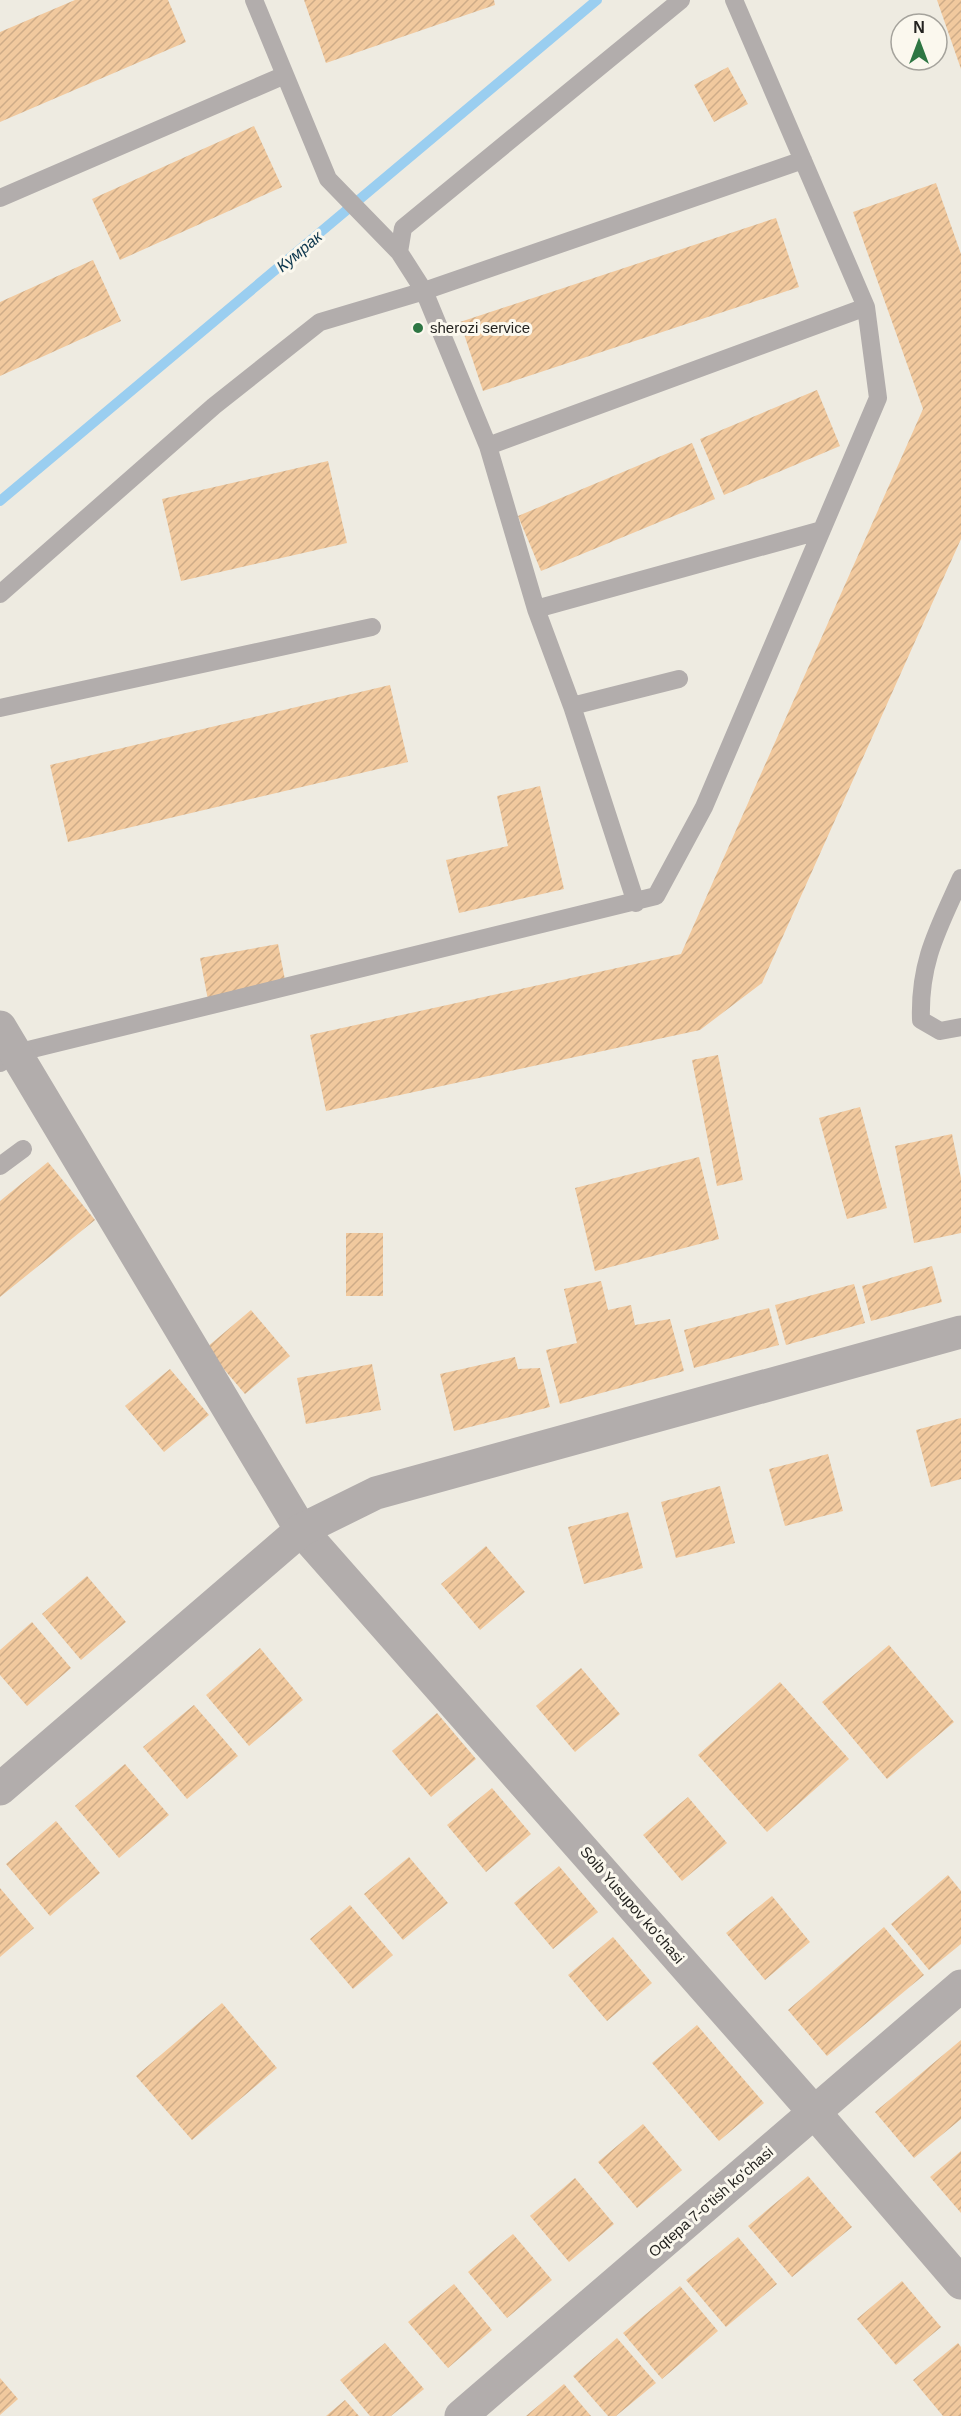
<svg xmlns="http://www.w3.org/2000/svg" width="961" height="2416" viewBox="0 0 961 2416" font-family="Arial,sans-serif">
<style>
.lines{fill:none;stroke-linecap:round;stroke-linejoin:round}
.stream{stroke:#9acef0;stroke-width:10}
.building{fill:url(#building-hatch)}
.service{stroke:#b2adac;stroke-width:18}
.minor{stroke:#b2adac;stroke-width:33}
.tertiary{stroke:#b2adac;stroke-width:33}
.poi-dot{fill:#2e7643;stroke:#fbf8ee;stroke-width:2}
.labels{text-anchor:middle;stroke-width:6;stroke-linejoin:round;paint-order:stroke}
.poi-label{font-size:15px;fill:#242320;stroke:#fbf8ee;text-anchor:start}
.street-label{font-size:15px;fill:#242320;stroke:#fbf8ee}
.water-label{font-size:16px;font-style:italic;fill:#0c364d;stroke:#fbf8ee}
</style>
<defs>
<pattern id="building-hatch" width="6" height="6" patternUnits="userSpaceOnUse" patternTransform="scale(1.5)"><rect width="6" height="6" fill="#f1c99e"/><path d="M-1 1l2-2M0 6l6-6M5 7l2-2" fill="none" stroke="#ceac88"/></pattern>
</defs>
<rect width="100%" height="100%" fill="#eeebe1"/>
<g class="lines">
<path class="stream" d="M0,501L597,0"/>
</g>
<path class="building" d="M75,0H168L186,42L0,122V32Z
M304,0H494L495,5L326,63Z
M937,0H961V69Z
M728,67L748,104L714,122L694,85Z
M254,126L282,187L120,260L92,199Z
M936,183L961,254V539L762,983L700,1030L326,1111L310,1035L681,954L923,409L853,212Z
M776,218L799,287L483,391L460,322Z
M93,260L121,321L0,376V302Z
M817,390L840,446L724,495L700,439Z
M692,443L715,499L541,571L518,516Z
M328,461L347,543L181,581L162,499Z
M390,685L408,762L68,842L50,765Z
M540,786L564,889L459,913L446,860L508,846L497,796Z
M278,944L286,985L208,1000L200,958Z
M718,1055L743,1180L717,1186L692,1060Z
M860,1107L887,1208L847,1219L819,1118Z
M952,1134L961,1178V1233L914,1243L895,1146Z
M699,1157L719,1239L595,1271L575,1188Z
M48,1162L95,1220L0,1297V1201Z
M346,1233H383V1296H346Z
M932,1266L942,1302L871,1321L862,1286Z
M601,1281L608,1310L631,1305L635,1325L670,1319L684,1371L560,1404L546,1350L577,1343L564,1289Z
M854,1284L865,1323L786,1345L775,1305Z
M769,1308L779,1345L694,1368L684,1330Z
M251,1310L290,1356L245,1394L206,1348Z
M515,1357L518,1369L540,1368L550,1407L454,1431L440,1374Z
M372,1364L381,1410L306,1424L297,1378Z
M170,1369L209,1415L164,1452L125,1406Z
M961,1418V1479L931,1487L916,1430Z
M828,1454L843,1511L785,1526L769,1469Z
M720,1486L735,1543L676,1558L661,1502Z
M628,1512L643,1568L584,1584L568,1527Z
M486,1546L525,1592L480,1630L441,1584Z
M87,1576L126,1622L81,1660L42,1614Z
M32,1622L71,1668L27,1706L0,1675V1650Z
M889,1645L954,1722L887,1779L822,1702Z
M260,1648L303,1700L249,1746L206,1695Z
M581,1668L620,1714L575,1752L536,1706Z
M780,1682L849,1759L767,1832L698,1755Z
M194,1705L238,1756L187,1799L143,1747Z
M437,1713L476,1759L431,1797L392,1751Z
M125,1764L169,1815L119,1858L75,1806Z
M492,1788L531,1834L486,1872L447,1825Z
M688,1797L727,1843L682,1881L643,1835Z
M56,1821L100,1873L50,1916L6,1864Z
M409,1857L448,1903L403,1940L364,1894Z
M559,1866L598,1912L553,1949L514,1903Z
M948,1875L961,1891V1944L929,1970L891,1924Z
M0,1888L34,1928L0,1957Z
M772,1896L810,1942L765,1980L726,1933Z
M350,1905L393,1955L353,1989L310,1939Z
M884,1927L924,1975L827,2056L788,2010Z
M613,1937L652,1983L607,2021L568,1975Z
M222,2003L277,2068L192,2140L136,2076Z
M697,2025L764,2103L719,2141L652,2063Z
M961,2040V2119L914,2158L875,2112Z
M643,2124L682,2170L637,2208L598,2162Z
M961,2151V2213L930,2177Z
M808,2176L852,2227L792,2277L748,2226Z
M575,2178L614,2224L569,2262L530,2216Z
M513,2234L552,2280L507,2318L468,2272Z
M738,2237L777,2284L726,2327L686,2280Z
M902,2281L941,2327L896,2365L857,2319Z
M454,2284L492,2330L448,2368L408,2322Z
M680,2286L718,2331L662,2379L623,2333Z
M617,2338L656,2383L616,2416H608L573,2376Z
M385,2343L424,2389L391,2416H370L340,2380Z
M958,2343L961,2347V2416H943L913,2380Z
M0,2378L18,2399L0,2415Z
M564,2384L591,2416H526Z
M345,2400L359,2416H326Z"/>
<g class="lines">
<path class="service" d="M254,0L328,179L399,252
M0,198L285,75
M488,446L866,307
M0,594L214,406L320,322L424,291L399,252L403,228L681,0
M536,609L822,530
M572,706L679,679
M0,708L372,627
M961,878C938,929 919,962 921,1020L940,1031L961,1027
M636,903L572,706L536,609L488,446L424,291L803,160
M0,1063L16,1053L656,896L704,807L878,398L866,307L734,0
M0,1166L23,1149"/>
<path class="minor" d="M0,1027L301,1530L815,2113L961,2283
M461,2416L961,1986"/>
<path class="tertiary" d="M0,1789L301,1530L376,1493L961,1332"/>
</g>
<circle class="poi-dot" cx="418" cy="328" r="6"/>
<g class="labels">
<g class="poi-label">
<text x="430" y="333">sherozi service</text>
</g>
<g class="street-label">
<text transform="translate(632 1905) rotate(49)" y="5">Soib Yusupov ko'chasi</text>
<text transform="translate(711 2202) rotate(-41)" y="5">Oqtepa 7-o'tish ko'chasi</text>
</g>
<g class="water-label">
<text transform="translate(299 251) rotate(-40)" y="6">Кумрак</text>
</g>
</g>
<g transform="translate(919 42)"><circle r="28" fill="#fbf8ee" stroke="#a5a39c" stroke-width="1.5"/>
<path d="M0-4.5L10 22L0 15L-10 22Z" fill="#2e7643"/>
<text y="-9" font-size="16" font-weight="bold" text-anchor="middle" fill="#242320">N</text>
</g>
</svg>
